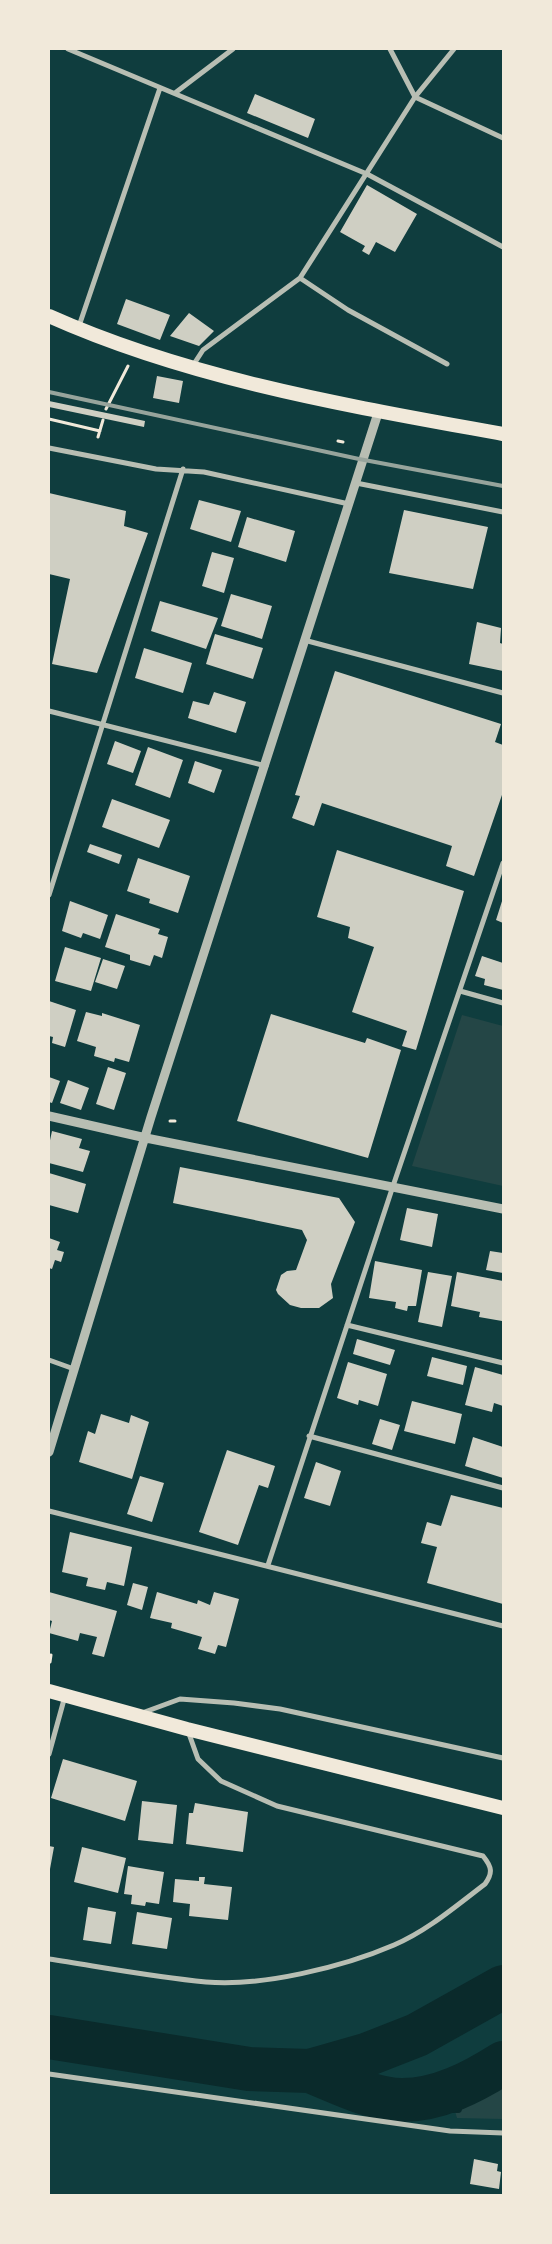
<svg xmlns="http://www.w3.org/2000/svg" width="552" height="2244" viewBox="0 0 552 2244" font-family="'Nunito Sans',sans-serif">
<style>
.green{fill:#244646}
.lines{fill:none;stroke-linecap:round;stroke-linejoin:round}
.stream{stroke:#0a2a2b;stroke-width:8}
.river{stroke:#0a2a2b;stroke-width:44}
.building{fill:#cfcfc3}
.path{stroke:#f1e9da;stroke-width:3}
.minor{stroke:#b8beb3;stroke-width:5}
.tertiary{stroke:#b8beb3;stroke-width:9}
.trunk{stroke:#f1e9da;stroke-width:14}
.rail{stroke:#97a49c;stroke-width:4}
</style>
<rect width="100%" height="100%" fill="#0f3d3e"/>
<path class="green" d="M462,1015L503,1026V1186L412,1166Z
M503,2081V2119L457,2118L451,2098Z"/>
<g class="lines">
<path class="stream" d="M401,2100L425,2108L458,2109"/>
<path class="river" d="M49,2037L249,2069L310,2071L366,2055L417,2035L503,1987
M310,2071C338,2082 372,2100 402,2100C439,2100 473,2082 503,2063"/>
</g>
<path class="building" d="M255,94L315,119L308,138L247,113Z
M367,185L417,214L395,252L376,242L369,255L362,251L365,246L340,232Z
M126,299L170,315L160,340L117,324Z
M189,313L214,331L199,346L170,336Z
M157,376L183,381L179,403L153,398Z
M49,401L145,421L144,427L49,407Z
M49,493L126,511L124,526L148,533L97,673L52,664L70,579L49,574Z
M199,500L241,511L231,542L190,529Z
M404,510L488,527L473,589L389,573Z
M247,517L295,531L286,562L238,547Z
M212,552L234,558L224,593L202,586Z
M231,594L272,606L262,639L221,626Z
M160,601L218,618L206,649L151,631Z
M477,622L501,628L500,643L503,644V671L469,664Z
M215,634L263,648L253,679L206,664Z
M144,648L192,663L183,693L135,678Z
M335,671L501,724L495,742L503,745V792L474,876L446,866L452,846L322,803L314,826L292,818L300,796L295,795Z
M214,692L246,702L236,733L188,718L193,701L209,705Z
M115,741L141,751L133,773L107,764Z
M148,747L183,760L170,798L135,785Z
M195,761L222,770L214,793L188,783Z
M112,799L170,820L159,848L102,827Z
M90,844L122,855L119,864L87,852Z
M337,850L464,891L416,1050L402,1046L407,1031L352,1012L374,947L348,938L350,927L317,917Z
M138,858L190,876L178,913L149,903L150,899L127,891Z
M503,898V923L496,920Z
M70,901L108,915L100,939L83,933L81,938L62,931Z
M116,914L160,929L158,934L168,937L162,958L154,955L150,966L130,960V955L105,947Z
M65,947L101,958L91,991L55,981Z
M482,956L503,963V990L484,985L485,979L475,976Z
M103,959L125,966L117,989L95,982Z
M49,1001L76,1010L65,1047L52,1043L53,1037L49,1036Z
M86,1012L102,1016V1013L140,1025L129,1062L115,1058L114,1062L94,1056L96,1047L77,1041Z
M271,1014L365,1043L367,1038L401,1050L368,1158L237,1121Z
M108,1067L126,1073L114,1110L96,1104Z
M49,1077L60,1081L52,1103L49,1102Z
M68,1080L89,1088L81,1110L60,1103Z
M52,1131L82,1139L79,1148L90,1151L83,1172L49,1163V1145Z
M180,1167L339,1198L355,1222L331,1284L333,1298L319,1308H301L290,1305L278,1294L276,1290L281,1275L287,1271L296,1270L307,1240L302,1230L173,1203Z
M49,1173L86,1184L78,1213L49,1205Z
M407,1208L438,1214L432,1247L400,1240Z
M49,1238L60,1242L57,1250L64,1252L61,1262L55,1260L52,1269L49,1268Z
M490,1251L503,1253V1273L486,1270Z
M375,1261L422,1270L416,1306H408L407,1311L395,1308L396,1302L369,1298Z
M428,1272L452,1276L442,1327L418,1322Z
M457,1272L503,1281L502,1321L479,1317L480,1312L451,1306Z
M357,1339L395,1350L390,1365L353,1354Z
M432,1357L467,1366L463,1385L427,1376Z
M348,1362L387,1374L378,1406L359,1400L358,1405L337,1398Z
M475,1367L503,1375V1406L494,1403L492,1412L465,1405Z
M412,1401L462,1414L455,1444L404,1431Z
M101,1414L129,1423L131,1415L149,1422L132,1479L79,1462L88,1431L95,1434Z
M380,1419L400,1425L392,1450L372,1444Z
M473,1437L503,1447V1478L465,1466Z
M227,1450L275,1466L268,1488L259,1485L238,1545L199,1532Z
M316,1462L341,1471L330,1506L304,1498Z
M140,1476L164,1483L152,1522L127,1514Z
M451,1495L503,1508V1604L427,1583L437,1547L421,1543L427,1522L441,1526Z
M70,1532L132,1547L124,1586L107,1582L105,1590L86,1586L88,1578L62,1572Z
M133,1583L148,1587L142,1610L127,1605Z
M49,1592L117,1611L104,1657L92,1654L97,1637L80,1633L78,1641L49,1633L52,1621L49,1620Z
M157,1592L197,1604L198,1600L210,1605L214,1592L239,1599L226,1647L218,1645L215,1654L198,1649L202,1637L171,1628L172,1623L150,1618Z
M63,1759L137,1781L125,1821L51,1798Z
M142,1801L177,1805L173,1844L138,1840Z
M195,1803L248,1812L243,1852L186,1844L189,1813H193Z
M49,1846L54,1847L50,1869H49Z
M82,1847L126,1858L118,1893L74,1882Z
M128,1866L164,1872L159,1904L146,1902L145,1906L131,1904L132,1895L124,1894Z
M199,1877H205L204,1884L232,1887L228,1920L189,1916L190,1904L173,1902L175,1879L199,1881Z
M88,1907L116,1912L111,1944L83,1940Z
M137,1912L172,1918L167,1949L132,1944Z
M474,2159L498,2164L497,2171L501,2172L499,2189L470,2184Z"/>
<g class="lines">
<path class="path" d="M106,409L128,366
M49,419L100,431
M98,437L103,420
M338,441L343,442
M170,1121H175
M50,1662L51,1655"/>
<path class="minor" d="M68,49L367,174L503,247
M390,49L415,97L503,138
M175,93L233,49
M300,278L348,310L447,364
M79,326L160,88
M192,367L203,350L300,278L415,97L454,49
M49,448L156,469L204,472L349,504
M356,483L503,512
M304,640L503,693
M49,711L266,766
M49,895L183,469
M460,991L503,1003
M347,1325L503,1363
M49,1360L74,1369
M309,1436L503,1488
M49,1511L503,1626
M268,1565L393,1186L503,863
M142,1713L180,1699L234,1703L280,1709L503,1758
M49,1754L65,1696
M49,1959C101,1967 153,1977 206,1982C261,1987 343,1967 394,1945C427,1931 456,1906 485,1884C493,1873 492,1867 483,1856L277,1806L221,1781L198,1759L188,1731
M49,2074L450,2131L503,2133"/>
<path class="tertiary" d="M49,1116L146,1138L503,1209
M49,1452L151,1117L379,410"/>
<path class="trunk" d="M49,316C192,380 350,406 503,434
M49,1691L187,1729L503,1808"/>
<path class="rail" d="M49,392L359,459L503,486"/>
</g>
<rect width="552" height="2244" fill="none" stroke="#f1e9da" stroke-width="100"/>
</svg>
